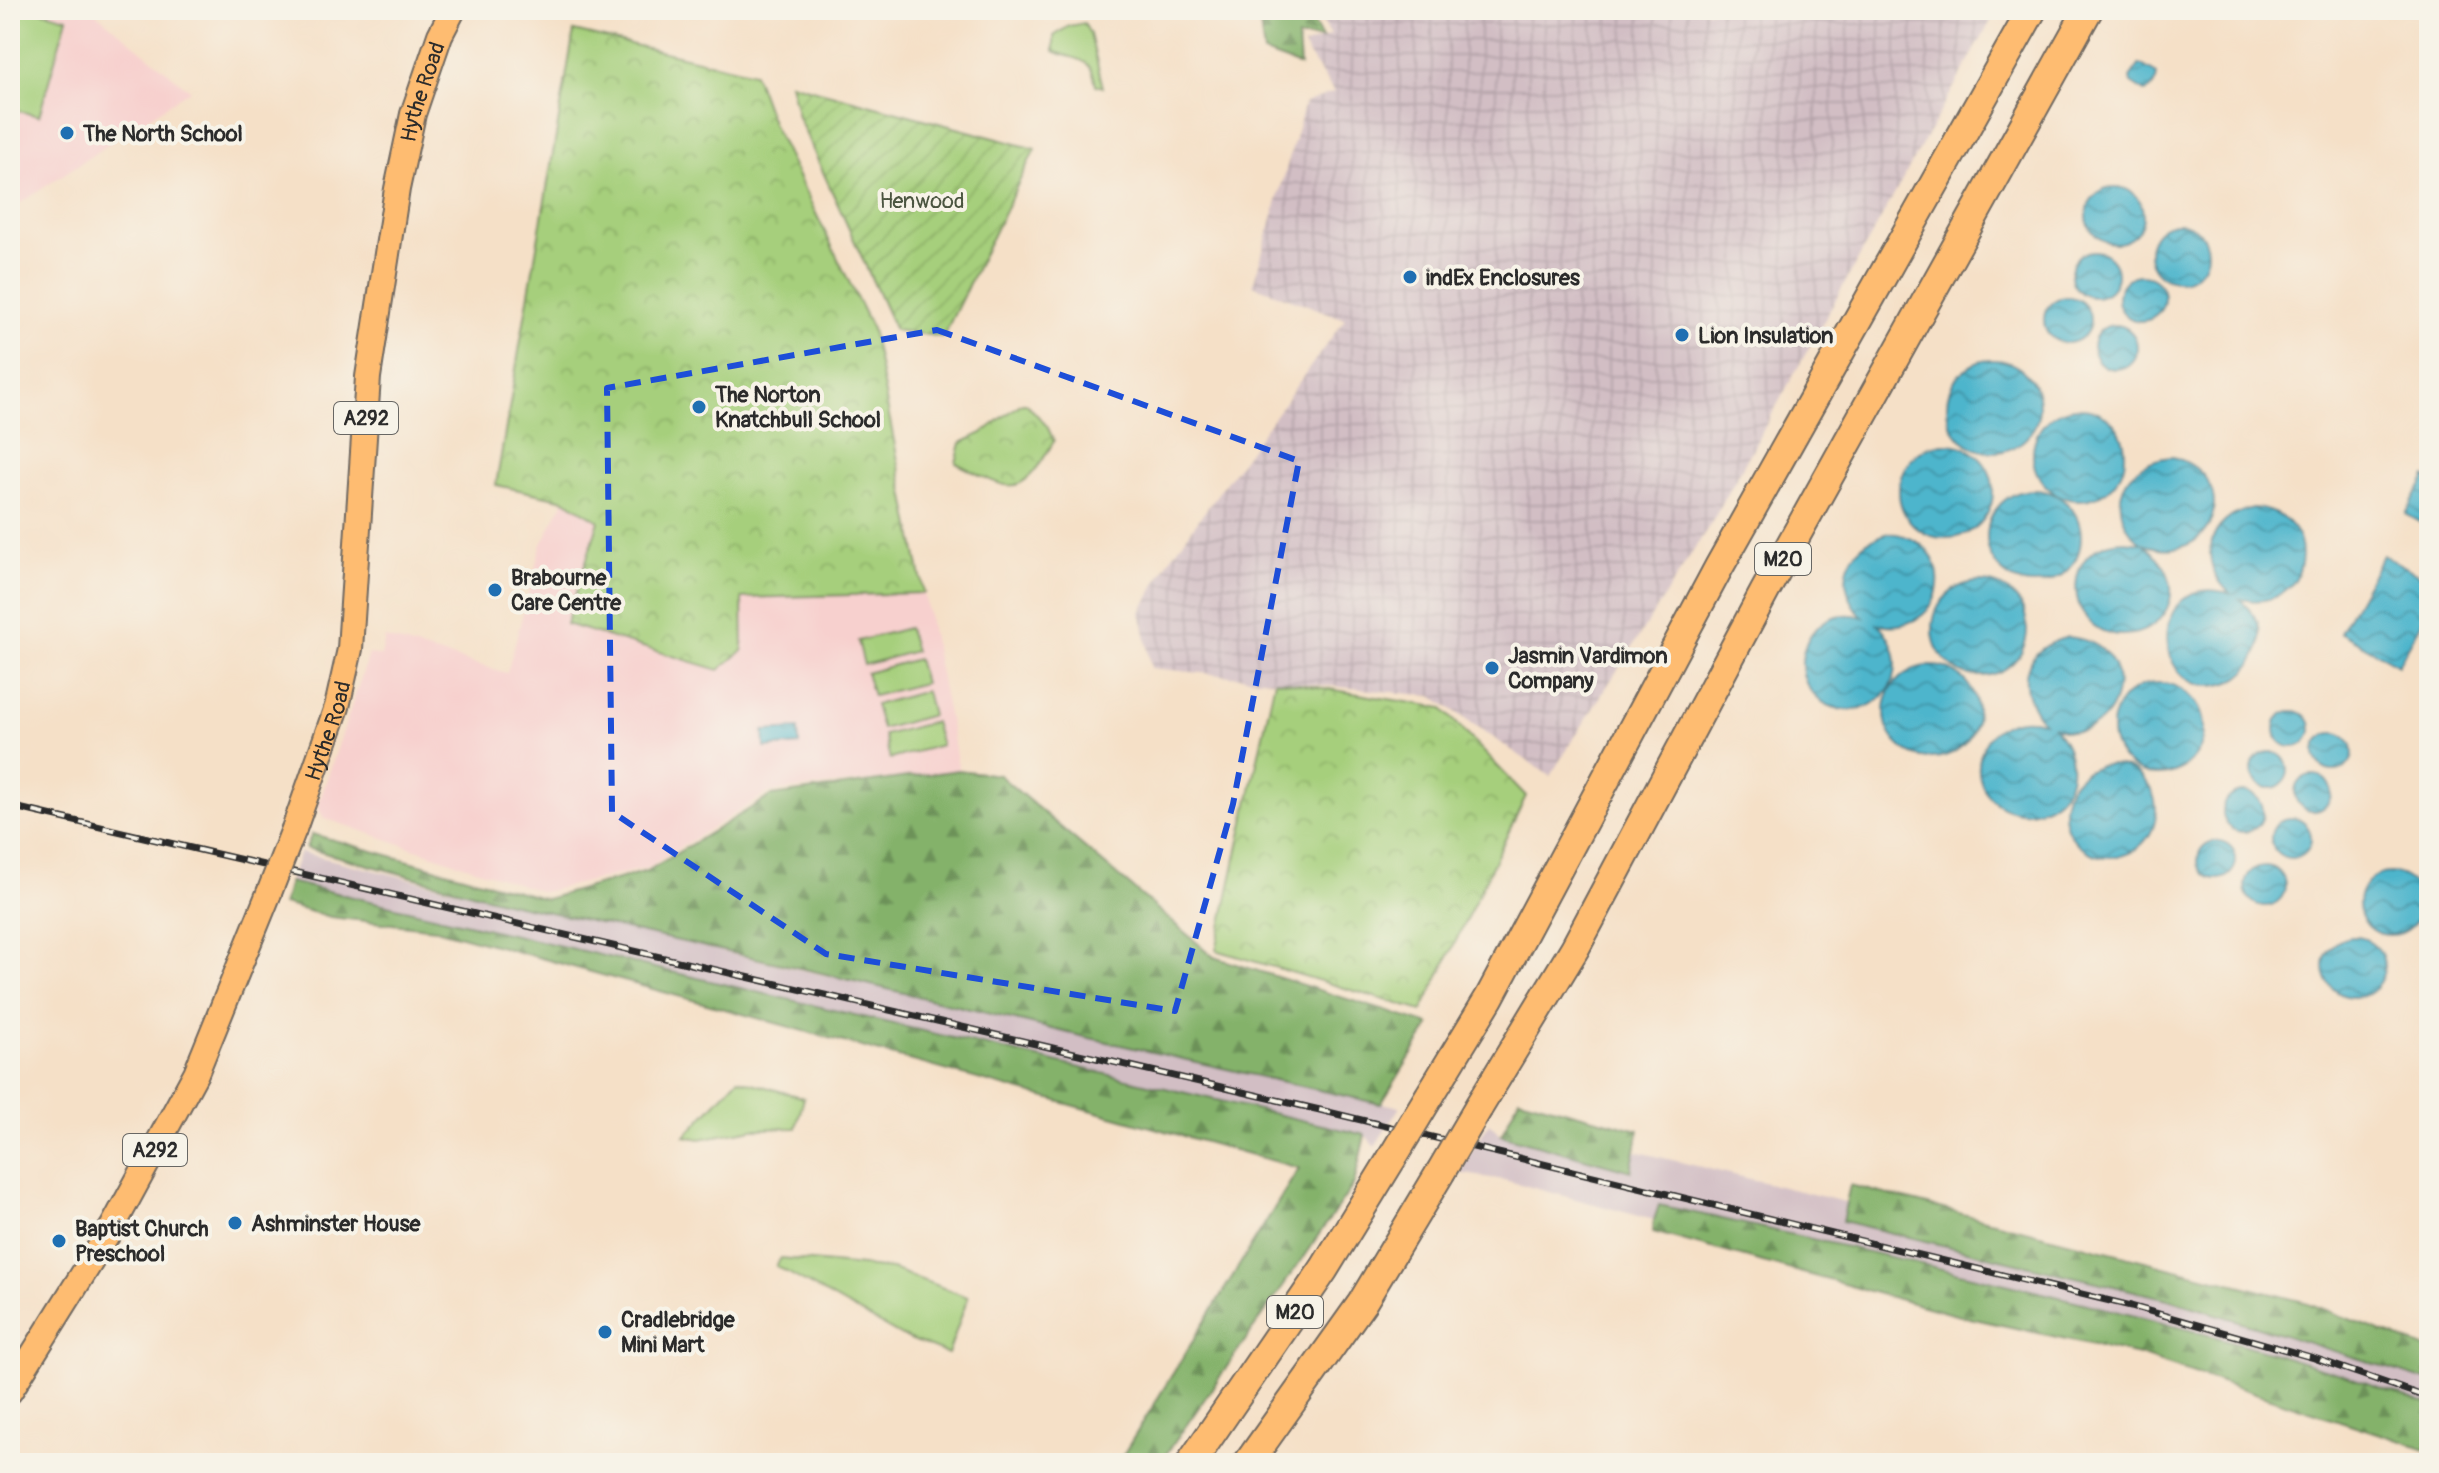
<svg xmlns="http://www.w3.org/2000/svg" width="2439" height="1473" viewBox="0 0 2439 1473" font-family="Pangolin,sans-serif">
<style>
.built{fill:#f7d0ce}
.industrial{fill:url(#industrial-grid)}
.railway{fill:#d2bec4}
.grass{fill:#a6cf7b;stroke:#687d53;stroke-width:2}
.forest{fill:url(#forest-firs);stroke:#586e4b;stroke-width:2}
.park{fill:url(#park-crowns);stroke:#687d53;stroke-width:2}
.garden{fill:url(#garden-furrows);stroke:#687d53;stroke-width:2}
.water{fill:url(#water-waves);stroke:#3c707c;stroke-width:2}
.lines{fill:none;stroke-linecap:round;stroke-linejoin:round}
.major-casing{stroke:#726a62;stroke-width:28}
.highway-casing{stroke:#726a62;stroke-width:32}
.major{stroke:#febc71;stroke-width:24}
.highway{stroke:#febc71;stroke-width:28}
.rail-casing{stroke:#2b2b2b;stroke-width:7}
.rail{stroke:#f7f3e8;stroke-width:4;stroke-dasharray:12;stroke-linecap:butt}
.major-bridge-casing{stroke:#726a62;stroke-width:28;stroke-linecap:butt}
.highway-bridge-casing{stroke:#726a62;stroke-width:32;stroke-linecap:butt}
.major-bridge{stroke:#febc71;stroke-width:24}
.highway-bridge{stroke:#febc71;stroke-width:28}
.marked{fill:none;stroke:#1d4ed8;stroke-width:6;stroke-dasharray:16 10;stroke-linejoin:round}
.poi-dot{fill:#1f6fb2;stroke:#f7f3e8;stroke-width:3}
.labels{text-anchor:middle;stroke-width:8;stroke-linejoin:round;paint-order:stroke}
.shield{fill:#f7f3e8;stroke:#686764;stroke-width:2}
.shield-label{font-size:20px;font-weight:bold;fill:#2b2b2b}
.street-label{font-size:22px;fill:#2b2b2b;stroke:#f7f3e8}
.poi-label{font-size:22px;font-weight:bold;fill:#2b2b2b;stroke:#f7f3e8;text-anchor:start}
.park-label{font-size:22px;fill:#4a543f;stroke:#f7f3e8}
</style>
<defs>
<pattern id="industrial-grid" width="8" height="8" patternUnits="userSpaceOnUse" patternTransform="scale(2)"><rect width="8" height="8" fill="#d2bec4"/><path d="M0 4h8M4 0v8" fill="none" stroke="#b4a3a9"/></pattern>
<pattern id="forest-firs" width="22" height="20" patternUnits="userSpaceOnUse" patternTransform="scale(2)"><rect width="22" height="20" fill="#84b26b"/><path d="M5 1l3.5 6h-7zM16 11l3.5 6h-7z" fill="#6c9158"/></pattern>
<pattern id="park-crowns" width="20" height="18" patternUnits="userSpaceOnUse" patternTransform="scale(2)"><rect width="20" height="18" fill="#a6cf7b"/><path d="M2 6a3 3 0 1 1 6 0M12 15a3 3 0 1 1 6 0" fill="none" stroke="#8fb26a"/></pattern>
<pattern id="garden-furrows" width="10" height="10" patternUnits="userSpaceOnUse" patternTransform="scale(2)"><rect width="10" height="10" fill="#a6cf7b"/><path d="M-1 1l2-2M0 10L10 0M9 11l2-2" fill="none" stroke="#8fb26a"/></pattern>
<pattern id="water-waves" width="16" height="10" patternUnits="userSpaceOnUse" patternTransform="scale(2)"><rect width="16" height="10" fill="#4db5cc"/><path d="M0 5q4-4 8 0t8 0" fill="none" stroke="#4093a6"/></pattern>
</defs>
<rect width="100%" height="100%" fill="#f7f3e8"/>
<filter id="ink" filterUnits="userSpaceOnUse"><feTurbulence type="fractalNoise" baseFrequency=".0125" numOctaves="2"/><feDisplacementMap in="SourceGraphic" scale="16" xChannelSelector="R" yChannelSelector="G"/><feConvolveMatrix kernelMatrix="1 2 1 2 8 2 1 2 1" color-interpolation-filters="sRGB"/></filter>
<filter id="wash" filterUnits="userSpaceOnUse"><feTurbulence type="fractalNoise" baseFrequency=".006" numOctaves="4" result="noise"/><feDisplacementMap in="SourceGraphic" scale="32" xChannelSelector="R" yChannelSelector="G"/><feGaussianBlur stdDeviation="1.8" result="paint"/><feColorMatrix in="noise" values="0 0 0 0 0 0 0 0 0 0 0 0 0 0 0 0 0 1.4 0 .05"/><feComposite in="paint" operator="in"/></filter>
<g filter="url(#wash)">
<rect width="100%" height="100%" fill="#f5e0c7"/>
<path class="built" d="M10,10H92L190,90L10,210Z
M574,31L754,73L773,125L872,329L959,770L770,792L647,868L543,892L324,818L320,811L319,803L369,654L381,656L385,638L507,673L541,546L564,501L496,485Z"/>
<path class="industrial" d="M1315,10H1997L1713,520L1550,776L1432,696L1151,668L1141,612L1168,562L1345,319L1253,285L1305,103L1334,92L1303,46L1331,35Z"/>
<path class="railway" d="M300,852L509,903L1400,1107L1375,1146L1365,1135L289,882Z
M1489,1123L1501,1135L1630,1171L1635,1151L1845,1202L1843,1221L2172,1300L2429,1381V1405L2205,1335L1970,1275L1660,1205L1654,1220L1504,1180L1458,1173Z"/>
<path class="grass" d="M10,10H38L67,18L39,116L10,109Z
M1084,23L1090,34L1103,87L1096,85C1091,54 1077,62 1054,51V36L1069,26Z
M908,628L915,651L864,665L858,641Z
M917,659L924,683L873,696L866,673Z
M926,691L932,715L882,729L875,705Z
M934,722L941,745L890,759L884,735Z
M738,1079L804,1098L796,1128L753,1129L700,1139L685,1136Z
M781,1258L892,1269L968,1297L948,1354L902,1336L776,1266Z"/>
<path class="forest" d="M1258,10H1307L1322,38H1298L1300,66L1264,53Z
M958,770L999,775L1214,957L1430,1025L1381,1104L1081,1036L813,971L509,903L306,848L312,834L546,899L647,871L771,796Z
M289,882L1365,1135L1354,1184L1160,1463H1118L1299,1168L436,929L330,917L283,904Z
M1519,1098L1639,1130L1631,1171L1501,1135Z
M1850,1185L2308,1303L2429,1350V1381L2172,1300L1842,1221Z
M1659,1205C1804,1237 1948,1269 2091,1305C2205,1333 2320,1364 2429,1405V1450L2139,1355L1956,1315L1653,1232L1654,1220Z"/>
<path class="park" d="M574,31L754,73L773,125L872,329L924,593L742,598L743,650L719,670L566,624L599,521L565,500L496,485Z
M1022,403H1026L1047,426L1054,441C1019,502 1012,491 956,463L961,443L982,433Z
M1275,680L1442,708L1526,796L1422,1011L1216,950Z"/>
<path class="garden" d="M790,83L1035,149L943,337L895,330L798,117Z"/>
<path class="water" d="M2140,64L2157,74C2157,81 2152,90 2145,92L2131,83L2130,78Z
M2087 215a28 28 0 1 1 56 0a28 28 0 1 1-56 0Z
M2149 252a29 29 0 1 1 58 0a29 29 0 1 1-58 0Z
M2071 274a23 23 0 1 1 46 0a23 23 0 1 1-46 0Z
M2118 298a23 23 0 1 1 46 0a23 23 0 1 1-46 0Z
M2044 320a23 23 0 1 1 46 0a23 23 0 1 1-46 0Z
M2093 347a22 22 0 1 1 44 0a22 22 0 1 1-44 0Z
M1947 406a46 46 0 1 1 92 0a46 46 0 1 1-92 0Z
M2033 454a46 46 0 1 1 92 0a46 46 0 1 1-92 0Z
M1899 491a47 47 0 1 1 94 0a47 47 0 1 1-94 0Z
M2173,457C2244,478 2215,570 2143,544C2171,565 2185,599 2152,626C2143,632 2133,635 2123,635C2058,635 2058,527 2141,543C2134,536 2126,528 2123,517C2112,482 2142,458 2173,457Z
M2426,477L2429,479V527L2406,514Z
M1987 537a47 47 0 1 1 94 0a47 47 0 1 1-94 0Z
M2253,508C2328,515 2311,615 2240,599C2246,606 2254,613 2258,623C2265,645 2253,672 2232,681C2150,714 2142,566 2231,594C2196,563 2206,519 2253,508Z
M1889,533C1963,540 1949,638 1878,624C1901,646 1904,685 1874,703C1864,709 1850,712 1839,709C1776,693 1800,600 1863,617C1832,584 1846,543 1889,533Z
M2383,555L2429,580V609L2398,665L2340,632Z
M1933 629a47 47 0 1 1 94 0a47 47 0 1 1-94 0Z
M2068,637C2152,645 2117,756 2052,726C2074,748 2082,785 2050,805C2039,811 2027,814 2015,811C1954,798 1975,704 2043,722C2015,686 2020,650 2068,637Z
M1885 712a46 46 0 1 1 92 0a46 46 0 1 1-92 0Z
M2112 729a46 46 0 1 1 92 0a46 46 0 1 1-92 0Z
M2275 729a18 18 0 1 1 36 0a18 18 0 1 1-36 0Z
M798,729L799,745L765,748L764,731Z
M2315 752a19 19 0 1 1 38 0a19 19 0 1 1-38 0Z
M2252 770a18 18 0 1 1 36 0a18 18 0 1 1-36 0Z
M2064 811a46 46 0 1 1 92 0a46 46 0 1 1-92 0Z
M2295 793a18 18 0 1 1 36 0a18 18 0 1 1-36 0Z
M2223 812a20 20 0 1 1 40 0a20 20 0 1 1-40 0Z
M2271 838a20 20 0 1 1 40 0a20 20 0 1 1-40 0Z
M2198 860a19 19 0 1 1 38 0a19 19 0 1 1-38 0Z
M2245 886a20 20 0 1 1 40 0a20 20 0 1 1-40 0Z
M2359 904a31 31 0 1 1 62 0a31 31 0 1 1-62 0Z
M2324 967a30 30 0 1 1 60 0a30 30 0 1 1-60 0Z"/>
</g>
<g filter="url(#ink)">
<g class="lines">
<defs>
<g id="major">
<path id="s1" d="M294,829L337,707L350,649L368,377L397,189L413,114L440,35L453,10"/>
<path d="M10,1391L113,1226L196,1073L269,893"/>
</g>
<path id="highway" d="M1430,1095L1489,998L1719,567L2032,10
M1478,1108L1575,948L1765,591L2088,10
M1191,1463L1324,1269L1392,1158
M1248,1463L1362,1303L1440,1173"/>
</defs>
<use href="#major" class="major-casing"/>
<use href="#highway" class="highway-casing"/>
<use href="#major" class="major"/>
<use href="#highway" class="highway"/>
<defs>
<path id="rail" d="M10,806L1320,1110L2131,1306L2314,1358L2429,1398"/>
</defs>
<use href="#rail" class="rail-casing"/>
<use href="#rail" class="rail"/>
<defs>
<path id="major-bridge" d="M269,893L294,829"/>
<path id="highway-bridge" d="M1392,1158L1430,1095
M1440,1173L1478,1108"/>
</defs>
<use href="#major-bridge" class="major-bridge-casing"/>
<use href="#highway-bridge" class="highway-bridge-casing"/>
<use href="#major-bridge" class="major-bridge"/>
<use href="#highway-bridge" class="highway-bridge"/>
</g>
</g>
<path class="marked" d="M937,330L1299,461L1233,804L1175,1011L826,954L612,812L607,388Z"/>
<g class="poi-dot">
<circle cx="67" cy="133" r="8"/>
<circle cx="1410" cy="277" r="8"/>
<circle cx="1682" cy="335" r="8"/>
<circle cx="699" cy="407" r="8"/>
<circle cx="495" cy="590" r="8"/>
<circle cx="1492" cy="668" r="8"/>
<circle cx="235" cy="1223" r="8"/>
<circle cx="59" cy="1241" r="8"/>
<circle cx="605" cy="1332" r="8"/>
</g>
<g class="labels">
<g class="shield">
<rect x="334" y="402" width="64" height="32" rx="6"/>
<rect x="1755" y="543" width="56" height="32" rx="6"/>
<rect x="123" y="1134" width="64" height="32" rx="6"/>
<rect x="1267" y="1296" width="56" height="32" rx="6"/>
</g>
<g class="shield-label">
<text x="366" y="425">A292</text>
<text x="1783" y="566">M20</text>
<text x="155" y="1157">A292</text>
<text x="1295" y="1319">M20</text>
</g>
<g class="street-label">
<text dy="8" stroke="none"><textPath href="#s1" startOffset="752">Hythe Road</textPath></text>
<text dy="8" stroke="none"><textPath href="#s1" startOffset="104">Hythe Road</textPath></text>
</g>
<g class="poi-label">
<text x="83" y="141">The North School</text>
<text x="1426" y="285">indEx Enclosures</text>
<text x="1698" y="343">Lion Insulation</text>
<text x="715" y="402">The Norton<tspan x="715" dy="25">Knatchbull School</tspan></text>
<text x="511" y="585">Brabourne<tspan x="511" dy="25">Care Centre</tspan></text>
<text x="1508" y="663">Jasmin Vardimon<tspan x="1508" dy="25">Company</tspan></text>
<text x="251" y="1231">Ashminster House</text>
<text x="75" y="1236">Baptist Church<tspan x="75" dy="25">Preschool</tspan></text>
<text x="621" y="1327">Cradlebridge<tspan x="621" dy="25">Mini Mart</tspan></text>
</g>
<g class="park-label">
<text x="922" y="208">Henwood</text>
</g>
</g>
<rect width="2439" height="1473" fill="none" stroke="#f7f3e8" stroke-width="40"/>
</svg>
